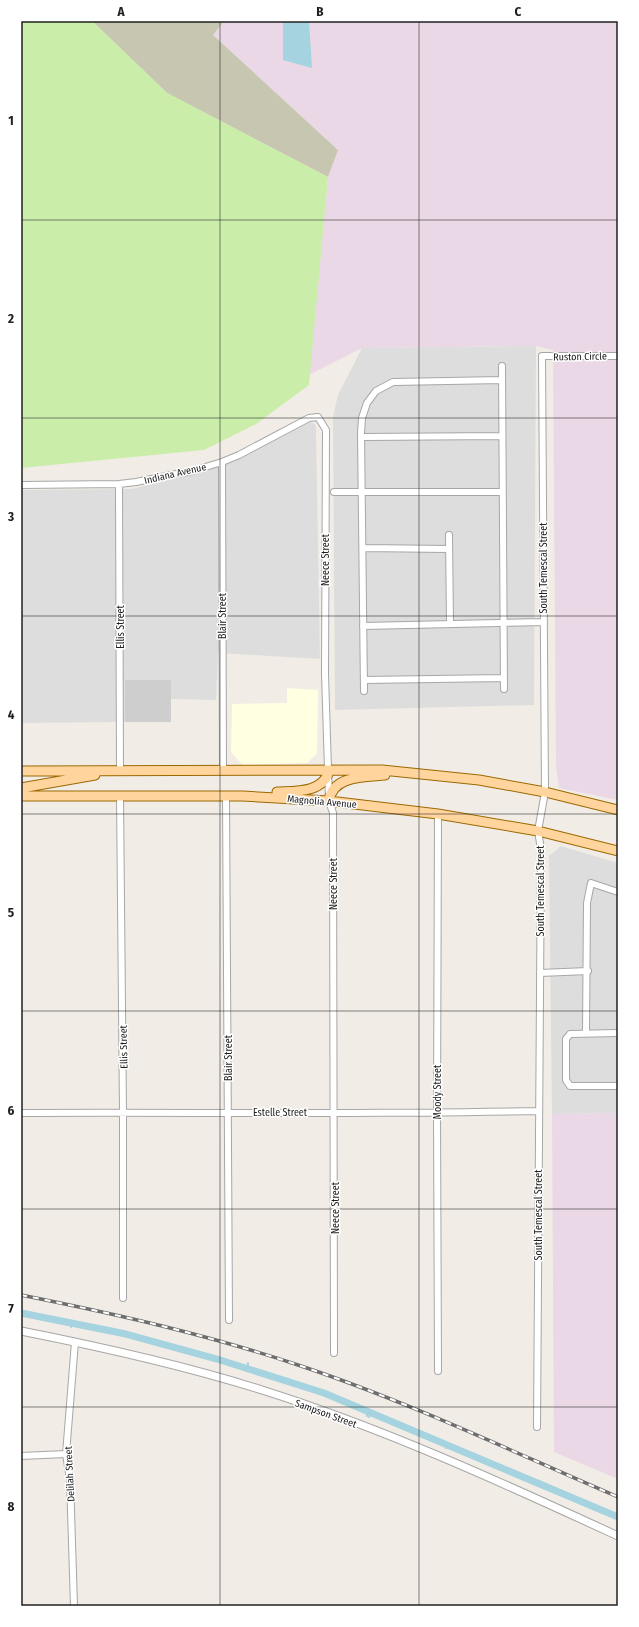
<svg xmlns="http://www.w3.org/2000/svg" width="639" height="1627" viewBox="0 0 639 1627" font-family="'Fira Sans Condensed',sans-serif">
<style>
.residential{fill:#dedddd}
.industrial{fill:#ead8e7}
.education{fill:#ffffe1}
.religious{fill:#cecece}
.construction{fill:#c6c6b1}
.grass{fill:#cbedaa}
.water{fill:#a5d3e0}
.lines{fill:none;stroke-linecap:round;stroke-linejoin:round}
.stream{stroke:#a5d3e0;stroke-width:2}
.canal{stroke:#a5d3e0;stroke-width:7}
.minor-casing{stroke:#a7a7a7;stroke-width:8}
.tertiary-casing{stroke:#a7a7a7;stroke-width:9}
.primary-casing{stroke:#9c6900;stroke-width:11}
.minor{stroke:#fff;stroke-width:6}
.tertiary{stroke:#fff;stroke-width:7}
.primary{stroke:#ffd59d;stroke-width:9}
.rail-casing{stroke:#6e6e6e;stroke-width:3.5}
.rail{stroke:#fff;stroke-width:2;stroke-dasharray:6;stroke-linecap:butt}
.grid{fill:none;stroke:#202020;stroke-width:1;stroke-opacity:0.55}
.labels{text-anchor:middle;stroke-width:3;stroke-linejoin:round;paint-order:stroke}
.street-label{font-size:10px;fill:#202020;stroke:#fff}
.neatline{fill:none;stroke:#202020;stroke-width:1.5}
.grid-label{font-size:13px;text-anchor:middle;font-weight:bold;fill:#202020}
</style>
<rect width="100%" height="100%" fill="#f1ede6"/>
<path class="residential" d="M536,346L534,705L335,710L333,417L338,395L362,348Z
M310,422L315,424L316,429L320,659L218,653L216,700L171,699V681L125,680V722L21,723V490L131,489L193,474L233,462Z
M561,846L618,863V1113L552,1114L549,856Z"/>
<path class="industrial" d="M224,21H618V800L559,788L556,765L553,350L536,346L362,348L309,375L328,177L338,150L213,35Z
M618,1113V1479L554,1452L552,1114Z"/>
<path class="education" d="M287,688L318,690L317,753L307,763L243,765L231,752L232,704L287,703Z"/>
<path class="religious" d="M125,680H171V722H125Z"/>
<path class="construction" d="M92,21H224L213,35L338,150L328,177L167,93Z"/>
<path class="grass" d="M21,21H92L167,93L328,177L309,385L256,424L204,450L21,468Z"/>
<path class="water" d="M283,21H309L312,68L283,60Z"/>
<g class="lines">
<path class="stream" d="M71,1327V1323
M248,1363V1369
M367,1416L368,1411
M369,1417L371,1413
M446,1448L448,1444"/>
<path class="canal" d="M21,1313L126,1334L217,1359L324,1393L618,1517"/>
<defs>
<path id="minor" d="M502,366L504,689
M362,437L502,436
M222,462L223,770
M119,484L120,770
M21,485L119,484L136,482L192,471L222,462L239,455L309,418L318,417L326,430L325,674L329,801L333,813L334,1353
M334,492H502
M449,535L450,624
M363,548L449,549
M363,626L544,622
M364,680L504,678
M364,691L361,433L362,418L367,403L376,391L393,382L502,380
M120,796L123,1113V1298
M226,796L229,1320
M438,814L437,1113L438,1371
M540,973L588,971
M586,1033L587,903L591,883L618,892
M618,1033L570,1034L566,1039V1080L570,1086H618
M21,1113C194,1112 366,1115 539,1111
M537,1427L541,849L538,831L545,792L542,356H618
M21,1456L66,1454
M74,1606L70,1479L66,1454L75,1342"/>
<path id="tertiary" d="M21,1331C102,1347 183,1365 262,1390C383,1428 503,1483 618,1536"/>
<path id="primary" d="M21,771L382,770L479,780L545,792L618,810
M21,788L95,775
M277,792C296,791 323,793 329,771
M21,796H243L329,801L438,814L538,831L618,851
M329,801C332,775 366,777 385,775"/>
</defs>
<use href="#minor" class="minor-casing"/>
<use href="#tertiary" class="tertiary-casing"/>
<use href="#primary" class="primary-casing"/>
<use href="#minor" class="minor"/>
<use href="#tertiary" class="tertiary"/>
<use href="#primary" class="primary"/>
<defs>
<path id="rail" d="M21,1295C116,1314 209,1335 301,1366C409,1402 513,1452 618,1497"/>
</defs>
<use href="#rail" class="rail-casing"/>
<use href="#rail" class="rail"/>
</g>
<path class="grid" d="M220,21V1606M419,21V1606M21,220H618M21,418H618M21,616H618M21,814H618M21,1011H618M21,1209H618M21,1407H618"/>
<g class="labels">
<g class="street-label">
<text transform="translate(580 356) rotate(-1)" y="4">Ruston Circle</text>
<text transform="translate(175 473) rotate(-13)" y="4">Indiana Avenue</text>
<text transform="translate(325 560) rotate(-90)" y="4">Neece Street</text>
<text transform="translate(543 568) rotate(-90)" y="4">South Temescal Street</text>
<text transform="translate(222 616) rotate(-90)" y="4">Blair Street</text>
<text transform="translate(120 627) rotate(-90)" y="4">Ellis Street</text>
<text transform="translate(322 801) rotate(5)" y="4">Magnolia Avenue</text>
<text transform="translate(333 884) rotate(-90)" y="4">Neece Street</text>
<text transform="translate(540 891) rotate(-90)" y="4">South Temescal Street</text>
<text transform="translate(123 1047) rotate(-91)" y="4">Ellis Street</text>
<text transform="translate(228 1058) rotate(-90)" y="4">Blair Street</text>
<text transform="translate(437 1092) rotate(-90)" y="4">Moody Street</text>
<text x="280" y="1116">Estelle Street</text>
<text transform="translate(335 1208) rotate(-90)" y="4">Neece Street</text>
<text transform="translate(538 1215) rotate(-90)" y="4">South Temescal Street</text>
<text transform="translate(326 1413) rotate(20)" y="4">Sampson Street</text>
<text transform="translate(69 1474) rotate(-93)" y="4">Delilah Street</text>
</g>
</g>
<rect width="639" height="1627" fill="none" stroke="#ffffff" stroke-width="44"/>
<rect x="22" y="22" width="595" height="1583" class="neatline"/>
<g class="grid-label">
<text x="121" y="16">A</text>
<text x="320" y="16">B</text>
<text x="518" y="16">C</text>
<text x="11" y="125">1</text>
<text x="11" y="323">2</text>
<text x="11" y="521">3</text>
<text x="11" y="719">4</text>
<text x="11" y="917">5</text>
<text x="11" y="1115">6</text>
<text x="11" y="1313">7</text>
<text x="11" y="1511">8</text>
</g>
</svg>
